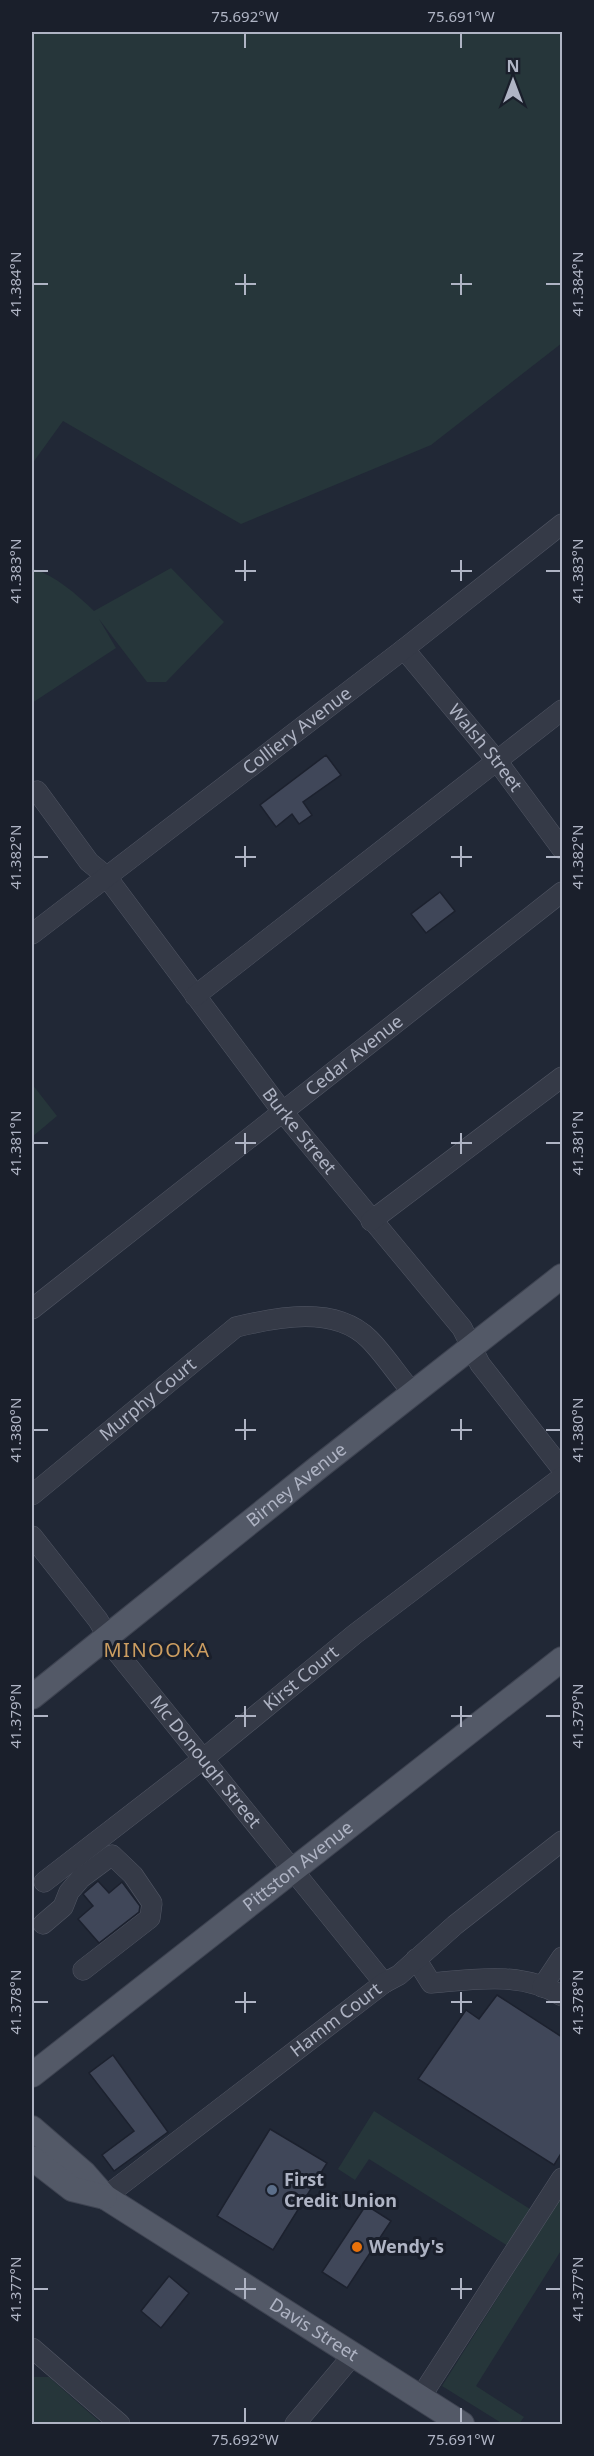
<svg xmlns="http://www.w3.org/2000/svg" width="594" height="2456" viewBox="0 0 594 2456" font-family="'Noto Sans',sans-serif">
<style>
.green{fill:#26363a}
.building{fill:#404759;stroke:#1c212e;stroke-width:1.5}
.lines{fill:none;stroke-linecap:round;stroke-linejoin:round}
.minor-casing{stroke:#525765;stroke-width:21}
.major-casing{stroke:#3e4351;stroke-width:26}
.minor{stroke:#353a47;stroke-width:20}
.major{stroke:#535967;stroke-width:24}
.ticks{fill:none;stroke:#afb4c4;stroke-width:2}
.service-dot{fill:#5c6f8a;stroke:#1a1f2b;stroke-width:2}
.food-dot{fill:#e8710a;stroke:#1a1f2b;stroke-width:2}
.labels{text-anchor:middle;stroke-width:6;stroke-linejoin:round;paint-order:stroke}
.street-label{font-size:18px;fill:#afb4c4;stroke:#1a1f2b}
.poi-label{font-size:18px;font-weight:bold;fill:#afb4c4;stroke:#1a1f2b;text-anchor:start}
.neighbourhood-label{font-size:20px;letter-spacing:1.5px;fill:#cd9e61;stroke:#1a1f2b}
.neatline{fill:none;stroke:#afb4c4;stroke-width:2}
.ticks-label{font-size:15px;text-anchor:middle;fill:#afb4c4}
</style>
<rect width="100%" height="100%" fill="#212836"/>
<path class="green" d="M32,32H562V343L431,445L241,524L63,421L32,464Z
M32,568C57,577 75,593 94,611L171,568L224,622L166,682H147L99,619L116,648L32,703Z
M32,1084L57,1116L32,1137Z
M374,2111L546,2219L562,2194V2249L476,2386L524,2417L519,2424H503L442,2386L524,2256L369,2159L355,2180L338,2169Z
M32,2377H49L102,2424H32Z"/>
<path class="building" d="M326,755L341,775L303,802L312,815L299,824L292,814L276,827L260,805Z
M440,892L455,911L426,933L411,914Z
M98,1881L109,1893L122,1882L140,1906L139,1912L99,1943L78,1919L93,1906L83,1894Z
M497,1995L562,2037V2152L554,2165L418,2079L466,2010L479,2019Z
M113,2055L168,2132L114,2171L102,2155L134,2131L89,2073Z
M270,2129L327,2163L273,2250L217,2216Z
M366,2205L391,2221L347,2288L322,2272Z
M169,2276L189,2293L161,2328L141,2311Z"/>
<g class="lines">
<defs>
<g id="minor">
<path id="s1" d="M404,649L497,761L562,849"/>
<path id="s2" d="M37,791L89,862L106,876L282,1111L462,1328L480,1364L562,1469"/>
<path id="s3" d="M32,934L404,649L562,524"/>
<path d="M195,996L562,710"/>
<path d="M371,1221L562,1077"/>
<path id="s4" d="M32,1309L562,892"/>
<path id="s5" d="M32,1495L236,1327C277,1317 335,1305 369,1339C385,1355 398,1376 413,1393"/>
<path id="s6" d="M32,1536L98,1620L116,1651L384,1983"/>
<path id="s7" d="M44,1882L203,1759L355,1634L562,1477"/>
<path d="M43,1924L63,1907L69,1892L81,1878L112,1855L133,1875L152,1903L150,1918L83,1970"/>
<path d="M416,1959L431,1983C475,1979 523,1971 562,1996"/>
<path d="M542,1987L562,1957"/>
<path id="s8" d="M105,2197L384,1983L399,1975L455,1925L562,1841"/>
<path d="M32,2348L120,2424"/>
<path d="M420,2398L562,2178"/>
<path d="M295,2424L353,2355"/>
</g>
<g id="major">
<path id="s9" d="M32,1697L320,1466L562,1276"/>
<path id="s10" d="M32,2075L562,1659"/>
<path id="s11" d="M32,2128L84,2173L105,2197L462,2424"/>
<path d="M32,2158L72,2189L105,2197"/>
</g>
</defs>
<use href="#minor" class="minor-casing"/>
<use href="#major" class="major-casing"/>
<use href="#minor" class="minor"/>
<use href="#major" class="major"/>
</g>
<path class="ticks" d="M245,33V48M461,33V48M245,274V295M461,274V295M33,284H48M235,284H256M451,284H472M546,284H561M245,560V581M461,560V581M33,571H48M235,571H256M451,571H472M546,571H561M245,846V867M461,846V867M33,857H48M235,857H256M451,857H472M546,857H561M245,1133V1154M461,1133V1154M33,1143H48M235,1143H256M451,1143H472M546,1143H561M245,1419V1440M461,1419V1440M33,1430H48M235,1430H256M451,1430H472M546,1430H561M245,1706V1727M461,1706V1727M33,1716H48M235,1716H256M451,1716H472M546,1716H561M245,1992V2013M461,1992V2013M33,2002H48M235,2002H256M451,2002H472M546,2002H561M245,2278V2299M461,2278V2299M33,2289H48M235,2289H256M451,2289H472M546,2289H561M245,2408V2423M461,2408V2423"/>
<circle class="service-dot" cx="272" cy="2190" r="6"/>
<circle class="food-dot" cx="357" cy="2247" r="6"/>
<g class="labels">
<g class="street-label">
<text dy="6" stroke="none"><textPath href="#s3" startOffset="334">Colliery Avenue</textPath></text>
<text dy="6" stroke="none"><textPath href="#s1" startOffset="128">Walsh Street</textPath></text>
<text dy="6" stroke="none"><textPath href="#s4" startOffset="410">Cedar Avenue</textPath></text>
<text dy="6" stroke="none"><textPath href="#s2" startOffset="430">Burke Street</textPath></text>
<text dy="6" stroke="none"><textPath href="#s5" startOffset="150">Murphy Court</textPath></text>
<text dy="6" stroke="none"><textPath href="#s9" startOffset="339">Birney Avenue</textPath></text>
<text dy="6" stroke="none"><textPath href="#s7" startOffset="328">Kirst Court</textPath></text>
<text dy="6" stroke="none"><textPath href="#s6" startOffset="285">Mc Donough Street</textPath></text>
<text dy="6" stroke="none"><textPath href="#s10" startOffset="338">Pittston Avenue</textPath></text>
<text dy="6" stroke="none"><textPath href="#s8" startOffset="291">Hamm Court</textPath></text>
<text dy="6" stroke="none"><textPath href="#s11" startOffset="348">Davis Street</textPath></text>
</g>
<g class="poi-label">
<text x="284" y="2186">First<tspan x="284" dy="21">Credit Union</tspan></text>
<text x="369" y="2253">Wendy's</text>
</g>
<g class="neighbourhood-label">
<text x="157" y="1657">MINOOKA</text>
</g>
</g>
<rect width="594" height="2456" fill="none" stroke="#1a1f2b" stroke-width="66"/>
<g transform="translate(513 81)" stroke="#1a1f2b" stroke-width="4.5" paint-order="stroke">
<path d="M0-4.5L10 22L0 15L-10 22Z" fill="#afb4c4"/>
<text y="-9" font-size="16" font-weight="bold" text-anchor="middle" fill="#afb4c4">N</text>
</g>
<rect x="33" y="33" width="528" height="2390" class="neatline"/>
<g class="ticks-label">
<text x="245" y="22">75.692°W</text>
<text x="461" y="22">75.691°W</text>
<text transform="translate(16 284) rotate(-90)" y="5">41.384°N</text>
<text transform="translate(578 284) rotate(-90)" y="5">41.384°N</text>
<text transform="translate(16 571) rotate(-90)" y="5">41.383°N</text>
<text transform="translate(578 571) rotate(-90)" y="5">41.383°N</text>
<text transform="translate(16 857) rotate(-90)" y="5">41.382°N</text>
<text transform="translate(578 857) rotate(-90)" y="5">41.382°N</text>
<text transform="translate(16 1143) rotate(-90)" y="5">41.381°N</text>
<text transform="translate(578 1143) rotate(-90)" y="5">41.381°N</text>
<text transform="translate(16 1430) rotate(-90)" y="5">41.380°N</text>
<text transform="translate(578 1430) rotate(-90)" y="5">41.380°N</text>
<text transform="translate(16 1716) rotate(-90)" y="5">41.379°N</text>
<text transform="translate(578 1716) rotate(-90)" y="5">41.379°N</text>
<text transform="translate(16 2002) rotate(-90)" y="5">41.378°N</text>
<text transform="translate(578 2002) rotate(-90)" y="5">41.378°N</text>
<text transform="translate(16 2289) rotate(-90)" y="5">41.377°N</text>
<text transform="translate(578 2289) rotate(-90)" y="5">41.377°N</text>
<text x="245" y="2445">75.692°W</text>
<text x="461" y="2445">75.691°W</text>
</g>
</svg>
